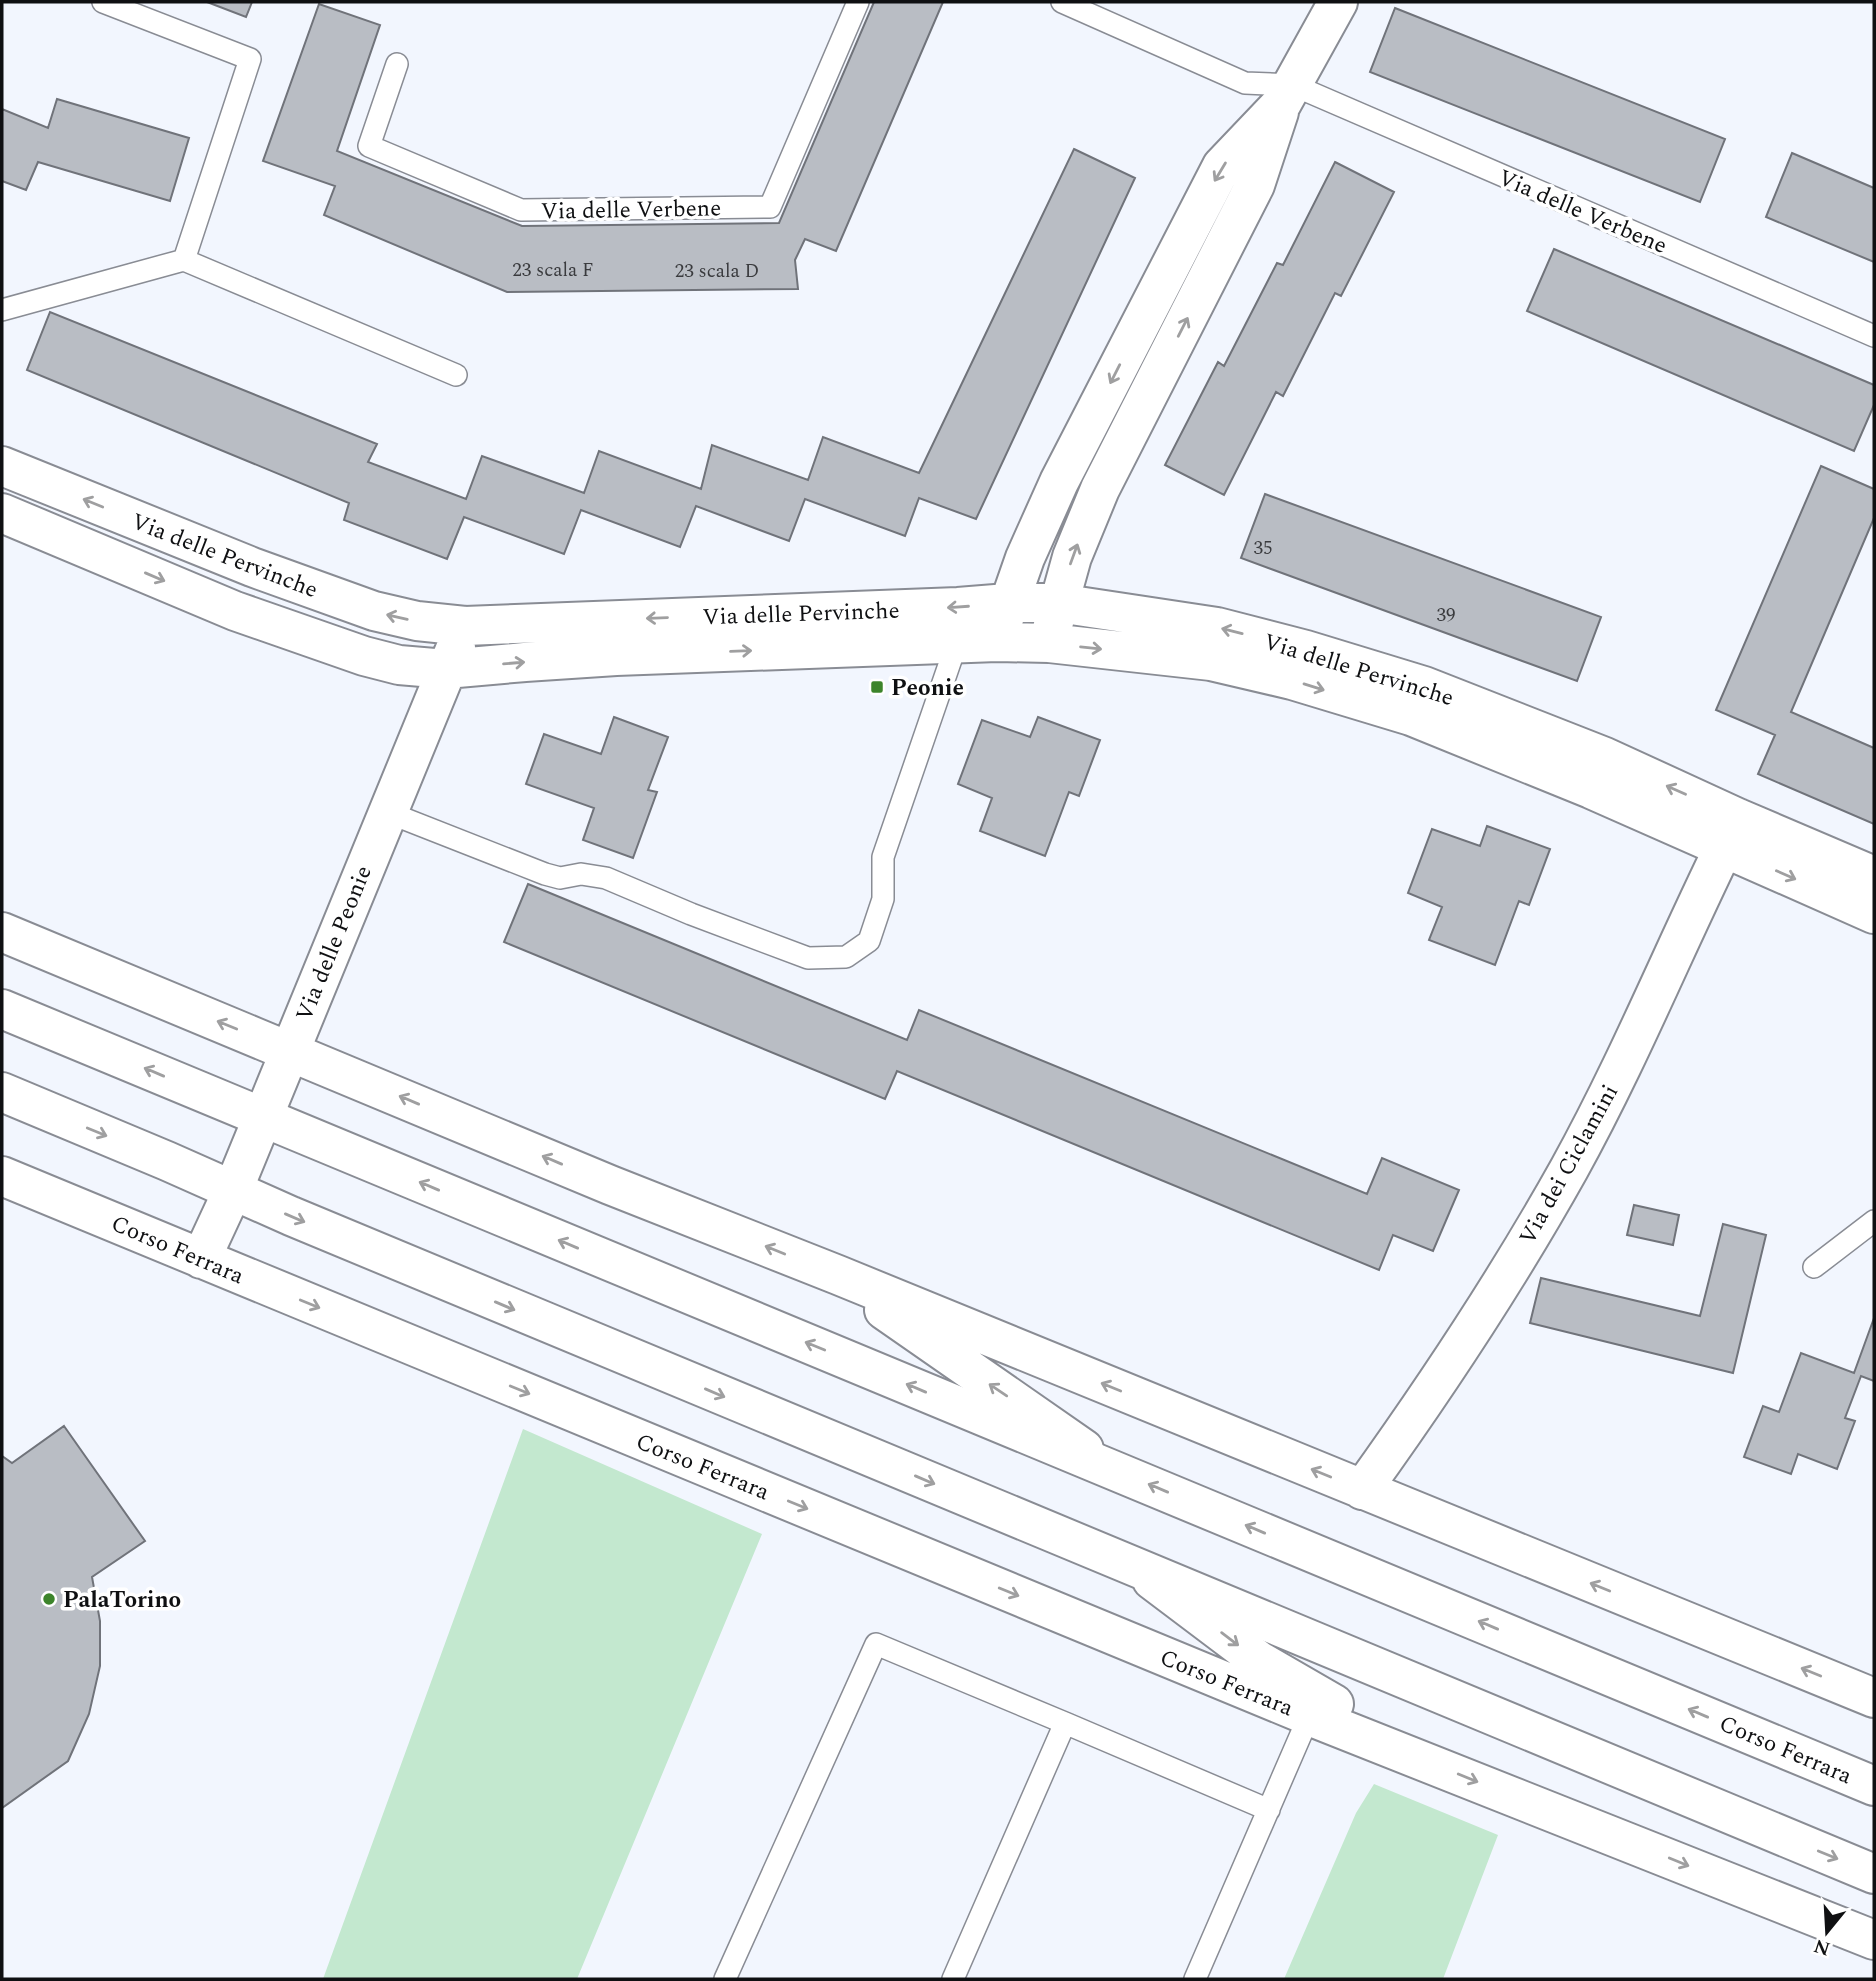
<svg xmlns="http://www.w3.org/2000/svg" width="1876" height="1981" viewBox="0 0 1876 1981" font-family="Spectral,serif">
<style>
.green{fill:#c3e8cf}
.building{fill:#b9bdc4;stroke:#70737a;stroke-width:2}
.lines{fill:none;stroke-linecap:round;stroke-linejoin:round}
.lane-casing{stroke:#898c94;stroke-width:24}
.street-casing{stroke:#898c94;stroke-width:42}
.secondary-casing{stroke:#898c94;stroke-width:42}
.lane{stroke:#fff;stroke-width:21}
.street{stroke:#fff;stroke-width:38}
.secondary{stroke:#fff;stroke-width:38}
.oneway{stroke:#9f9fa0}
.poi-dot{fill:#3c842b;stroke:#fff;stroke-width:2.5}
.labels{text-anchor:middle;stroke-width:7;stroke-linejoin:round;paint-order:stroke}
.number-label{font-size:19px;fill:#3a3b3e}
.street-label{font-size:23px;fill:#0f1012;stroke:#fff}
.poi-label{font-size:23px;font-weight:bold;fill:#0f1012;stroke:#fff;text-anchor:start}
</style>
<rect width="100%" height="100%" fill="#f2f6fe"/>
<path class="green" d="M523,1429L762,1534L577,1979H323Z
M1374,1784L1498,1835L1443,1979H1284L1356,1813Z"/>
<path class="building" d="M207,2H252L246,17Z
M874,2H943L836,251L805,239L795,260L798,289L507,292L324,215L335,186L263,161L319,4L380,25L337,151L522,226L779,223Z
M1395,8L1725,139L1700,202L1370,72Z
M57,99L189,138L170,201L38,162L26,190L2,181V109L48,128Z
M1074,149L1135,178L976,519L919,498L905,536L805,499L789,541L696,506L680,547L581,510L564,554L464,517L447,559L344,520L349,503L27,370L50,312L377,444L368,462L466,499L482,456L584,493L599,451L701,489L712,445L808,480L823,437L919,473Z
M1792,153L1874,188V262L1766,217Z
M1335,162L1394,192L1341,296L1335,293L1283,396L1276,392L1224,495L1165,465L1218,362L1224,366L1277,263L1283,265Z
M1554,249L1874,385V405L1854,451L1527,311Z
M1821,466L1874,489V518L1791,712L1874,748V824L1758,774L1775,735L1716,710Z
M1265,494L1601,617L1577,681L1241,558Z
M614,717L668,737L648,790L657,792L633,858L583,840L594,808L526,784L544,734L601,754Z
M1038,717L1100,740L1079,796L1069,792L1045,856L980,831L992,798L958,784L982,720L1030,737Z
M1487,826L1550,849L1529,905L1519,901L1495,965L1429,940L1442,907L1408,893L1432,829L1480,846Z
M528,884L907,1040L919,1010L1367,1194L1382,1158L1459,1190L1433,1251L1393,1235L1379,1270L897,1071L885,1099L504,942Z
M1634,1205L1679,1215L1673,1245L1627,1235Z
M1723,1224L1766,1235L1733,1373L1530,1323L1541,1278L1700,1316Z
M1874,1318V1381L1861,1376L1845,1418L1855,1421L1837,1469L1798,1454L1791,1474L1744,1457L1763,1406L1779,1412L1801,1353L1854,1373Z
M64,1426L145,1541L92,1577L100,1621V1666L89,1714L68,1761L2,1808V1456L12,1463Z"/>
<g class="lines">
<defs>
<path id="lane" d="M103,2L250,59L184,260
M1062,2L1245,83L1293,85L1874,336
M397,64L369,146L521,210L770,207L858,2
M2,310L184,260L456,375
M387,812L545,874L560,878L581,874L606,878L691,914L808,958L846,957L869,941L883,899V857L957,642
M1814,1267L1874,1221
M725,1979L876,1644L1065,1723
M953,1979L1065,1723L1269,1810
M1195,1979L1309,1716"/>
<path id="street" d="M2,466L252,567L374,611L417,621L465,626L958,607L1008,603H1058L1217,627L1306,650L1424,686L1605,757L1738,818L1874,876
M2,513L235,611L364,656L399,665L446,669L525,662L616,656L997,642L1049,643L1211,661L1292,680L1411,716L1591,789L1874,914
M1001,627L1025,558L1059,482L1222,166L1282,103L1338,2
M1052,629L1072,557L1100,489L1255,185L1279,112
M2,932L610,1185L838,1275L1874,1698
M2,1176L1309,1716L1874,1940
M201,1259L233,1190L456,647
M884,1310L1084,1449
M1362,1490C1436,1387 1507,1280 1569,1169C1631,1057 1678,939 1735,825
M1152,1580L1258,1660L1334,1704"/>
<path id="secondary" d="M2,1009L1874,1786
M2,1092L167,1161L291,1216L1874,1874"/>
</defs>
<use href="#lane" class="lane-casing"/>
<use href="#street" class="street-casing"/>
<use href="#secondary" class="secondary-casing"/>
<use href="#lane" class="lane"/>
<use href="#street" class="street"/>
<use href="#secondary" class="secondary"/>
</g>
<defs><path id="oneway-shaft" d="M-6 0H5M1.5-3L5.5 0L1.5 3" fill="none" stroke-width="1.6" stroke-linecap="round" stroke-linejoin="round" transform="scale(1.75)"/></defs>
<g class="oneway">
<use href="#oneway-shaft" transform="translate(1220 172) rotate(121)"/>
<use href="#oneway-shaft" transform="translate(1183 327) rotate(-63)"/>
<use href="#oneway-shaft" transform="translate(1115 374) rotate(117)"/>
<use href="#oneway-shaft" transform="translate(93 503) rotate(-158)"/>
<use href="#oneway-shaft" transform="translate(1074 554) rotate(-70)"/>
<use href="#oneway-shaft" transform="translate(155 577) rotate(23)"/>
<use href="#oneway-shaft" transform="translate(958 607) rotate(176)"/>
<use href="#oneway-shaft" transform="translate(397 617) rotate(-167)"/>
<use href="#oneway-shaft" transform="translate(657 618) rotate(178)"/>
<use href="#oneway-shaft" transform="translate(1232 631) rotate(-166)"/>
<use href="#oneway-shaft" transform="translate(1091 648) rotate(6)"/>
<use href="#oneway-shaft" transform="translate(741 651) rotate(-2)"/>
<use href="#oneway-shaft" transform="translate(514 663) rotate(-5)"/>
<use href="#oneway-shaft" transform="translate(1314 687) rotate(17)"/>
<use href="#oneway-shaft" transform="translate(1676 790) rotate(-156)"/>
<use href="#oneway-shaft" transform="translate(1786 875) rotate(24)"/>
<use href="#oneway-shaft" transform="translate(227 1025) rotate(-158)"/>
<use href="#oneway-shaft" transform="translate(154 1072) rotate(-157)"/>
<use href="#oneway-shaft" transform="translate(409 1100) rotate(-157)"/>
<use href="#oneway-shaft" transform="translate(97 1132) rotate(22)"/>
<use href="#oneway-shaft" transform="translate(552 1160) rotate(-157)"/>
<use href="#oneway-shaft" transform="translate(429 1186) rotate(-157)"/>
<use href="#oneway-shaft" transform="translate(295 1218) rotate(23)"/>
<use href="#oneway-shaft" transform="translate(568 1244) rotate(-157)"/>
<use href="#oneway-shaft" transform="translate(775 1250) rotate(-158)"/>
<use href="#oneway-shaft" transform="translate(310 1304) rotate(22)"/>
<use href="#oneway-shaft" transform="translate(505 1306) rotate(23)"/>
<use href="#oneway-shaft" transform="translate(815 1346) rotate(-158)"/>
<use href="#oneway-shaft" transform="translate(1111 1387) rotate(-158)"/>
<use href="#oneway-shaft" transform="translate(916 1388) rotate(-157)"/>
<use href="#oneway-shaft" transform="translate(520 1390) rotate(22)"/>
<use href="#oneway-shaft" transform="translate(998 1390) rotate(-146)"/>
<use href="#oneway-shaft" transform="translate(715 1393) rotate(23)"/>
<use href="#oneway-shaft" transform="translate(1321 1473) rotate(-158)"/>
<use href="#oneway-shaft" transform="translate(925 1480) rotate(23)"/>
<use href="#oneway-shaft" transform="translate(1158 1488) rotate(-157)"/>
<use href="#oneway-shaft" transform="translate(798 1505) rotate(22)"/>
<use href="#oneway-shaft" transform="translate(1255 1529) rotate(-157)"/>
<use href="#oneway-shaft" transform="translate(1600 1587) rotate(-158)"/>
<use href="#oneway-shaft" transform="translate(1009 1592) rotate(22)"/>
<use href="#oneway-shaft" transform="translate(1488 1625) rotate(-157)"/>
<use href="#oneway-shaft" transform="translate(1230 1639) rotate(37)"/>
<use href="#oneway-shaft" transform="translate(1811 1672) rotate(-158)"/>
<use href="#oneway-shaft" transform="translate(1698 1713) rotate(-157)"/>
<use href="#oneway-shaft" transform="translate(1468 1778) rotate(22)"/>
<use href="#oneway-shaft" transform="translate(1828 1855) rotate(22)"/>
<use href="#oneway-shaft" transform="translate(1679 1862) rotate(22)"/>
</g>
<g class="poi-dot">
<rect x="870" y="680" width="14" height="14" rx="3.5"/>
<circle cx="49" cy="1599" r="7"/>
</g>
<g class="labels">
<g class="number-label">
<text x="553" y="276">23 scala F</text>
<text x="717" y="277">23 scala D</text>
<text x="1263" y="554">35</text>
<text x="1446" y="621">39</text>
</g>
<g class="street-label">
<text transform="translate(631 209) rotate(-1)" y="8">Via delle Verbene</text>
<text transform="translate(1583 211) rotate(23)" y="8">Via delle Verbene</text>
<text transform="translate(225 555) rotate(21)" y="8">Via delle Pervinche</text>
<text transform="translate(801 613) rotate(-2)" y="8">Via delle Pervinche</text>
<text transform="translate(1359 669) rotate(17)" y="8">Via delle Pervinche</text>
<text transform="translate(333 943) rotate(-68)" y="8">Via delle Peonie</text>
<text transform="translate(1568 1164) rotate(-61)" y="8">Via dei Ciclamini</text>
<text transform="translate(178 1249) rotate(23)" y="8">Corso Ferrara</text>
<text transform="translate(703 1466) rotate(22)" y="8">Corso Ferrara</text>
<text transform="translate(1227 1682) rotate(22)" y="8">Corso Ferrara</text>
<text transform="translate(1786 1749) rotate(23)" y="8">Corso Ferrara</text>
</g>
<g class="poi-label">
<text x="891" y="695">Peonie</text>
<text x="63" y="1607">PalaTorino</text>
</g>
</g>
<rect width="1876" height="1981" fill="none" stroke="#0f1012" stroke-width="7"/>
<g transform="translate(1827 1932) rotate(198)" stroke="#ffffff" stroke-width="5" paint-order="stroke">
<path d="M0-5L12 26L0 18L-12 26Z" fill="#0f1012"/>
<text y="-10" font-size="19" font-weight="bold" text-anchor="middle" fill="#0f1012">N</text>
</g>
</svg>
